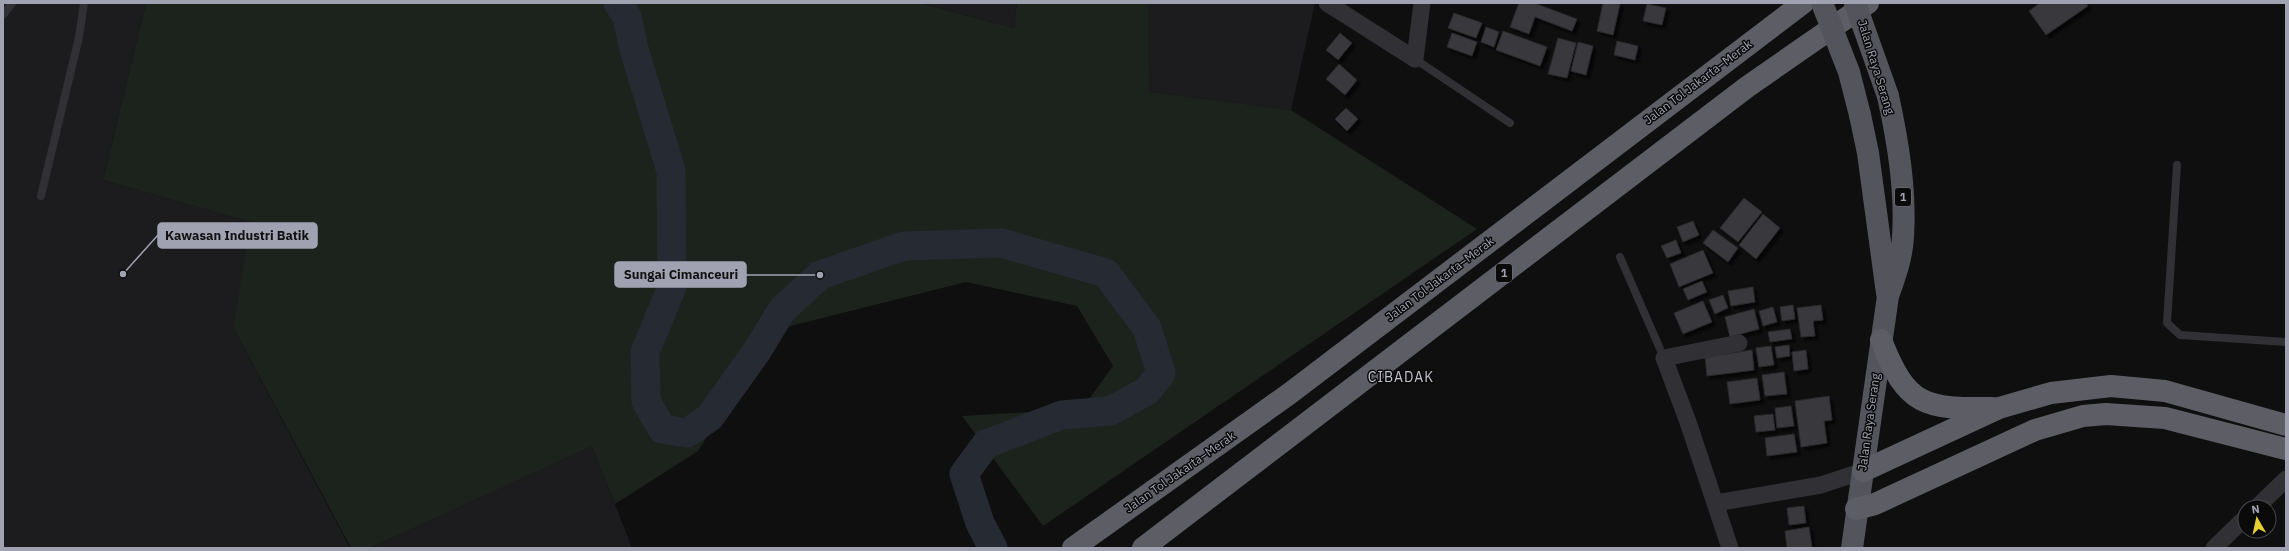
<svg xmlns="http://www.w3.org/2000/svg" width="2289" height="551" viewBox="0 0 2289 551" font-family="'IBM Plex Sans',sans-serif">
<style>
.built{fill:#1c1b1d}
.green{fill:#1c231d}
.lines{fill:none;stroke-linecap:round;stroke-linejoin:round}
.river{stroke:#262b33;stroke-width:29}
.building{fill:#39393d;stroke:#2a292c;filter:url(#shadow)}
.service{stroke:#303035;stroke-width:8}
.minor{stroke:#303035;stroke-width:17}
.trunk{stroke:#54545d;stroke-width:22}
.motorway{stroke:#5d5d66;stroke-width:22}
.trunk-bridge{stroke:#54545d;stroke-width:22}
.labels{text-anchor:middle;stroke-width:3;stroke-linejoin:round;paint-order:stroke}
.shield{fill:#0a0a0b;stroke:#74747f;stroke-width:1}
.shield-label{font-size:11px;font-weight:bold;fill:#a1a2b1}
.street-label{font-size:12px;fill:#a1a2b1;stroke:#0a0a0b}
.quarter-label{font-size:14px;letter-spacing:1px;fill:#c1c2cd;stroke:#0a0a0b}
.leader{fill:none;stroke:#a1a2b1;stroke-width:1.5}
.callout-dot{fill:#a1a2b1;stroke:#0a0a0b;stroke-width:1.5}
.callout{fill:#a1a2b1;stroke:#a1a2b1;stroke-width:1.5}
.callout-label{font-size:13px;text-anchor:middle;font-weight:bold;fill:#111}
</style>
<defs>
<filter id="shadow"><feDropShadow dx="3.5" dy="3.5" stdDeviation="1" flood-color="#0009"/></filter>
</defs>
<rect width="100%" height="100%" fill="#0f0f10"/>
<path class="built" d="M3,3H146L103,180L252,222L233,327L350,548H3Z
M919,3H1017L1014,28Z
M1148,3H1315L1291,110L1148,92Z
M592,445L632,548H370Z"/>
<path class="green" d="M146,3H919L1014,28L1017,3H1148L1149,92L1291,110L1477,229L1043,526L962,416L1082,409L1113,366L1077,306L966,282L775,330L698,451L615,504L592,446L370,548H351L233,327L251,222L103,180Z"/>
<g class="lines">
<path class="river" d="M618,3L627,17L634,49L671,171L672,287L645,352L646,401L662,429L687,433L710,417L757,351L782,310L820,275L904,246L1001,243L1106,273L1147,328L1161,373L1147,391L1110,411L1062,415L986,444L964,474L980,523L993,548"/>
</g>
<path class="building" d="M1519,3H1534L1577,19L1572,31L1535,17L1529,34L1510,27Z
M1603,3L1620,4L1613,35L1597,31Z
M2040,3H2086L2088,6L2046,35L2029,11Z
M1647,4L1666,8L1662,25L1643,21Z
M1454,13L1482,23L1476,38L1448,28Z
M1486,27L1499,32L1494,47L1481,42Z
M1503,31L1547,47L1540,66L1496,50Z
M1340,33L1352,43L1338,60L1326,50Z
M1452,33L1477,42L1472,56L1447,47Z
M1558,38L1576,43L1567,78L1548,74Z
M1617,41L1638,46L1635,60L1614,55Z
M1578,42L1593,46L1586,75L1571,71Z
M1339,64L1357,80L1345,95L1326,79Z
M1346,108L1358,119L1347,131L1335,119Z
M1744,198L1762,212L1738,242L1720,228Z
M1763,214L1780,228L1756,259L1739,245Z
M1693,221L1699,235L1683,242L1677,227Z
M1713,230L1738,248L1728,262L1703,243Z
M1676,240L1681,253L1667,258L1661,246Z
M1703,250L1713,273L1679,287L1670,264Z
M1702,281L1707,292L1688,300L1683,289Z
M1753,287L1755,302L1731,306L1728,291Z
M1723,295L1728,308L1715,314L1709,300Z
M1703,301L1712,322L1683,334L1674,313Z
M1793,305L1795,319L1782,321L1780,307Z
M1821,305L1823,320L1813,321L1815,336L1801,337L1797,308Z
M1773,307L1777,322L1763,326L1759,311Z
M1754,309L1759,329L1730,337L1725,317Z
M1790,329L1792,339L1770,342L1768,332Z
M1789,345L1790,356L1777,358L1775,347Z
M1771,346L1774,365L1759,367L1756,348Z
M1752,350L1754,370L1707,376L1705,357Z
M1806,350L1808,369L1794,371L1792,352Z
M1784,372L1787,394L1765,396L1762,375Z
M1757,378L1760,400L1730,404L1727,382Z
M1829,396L1832,420L1824,421L1827,443L1801,447L1795,401Z
M1791,406L1794,426L1777,428L1775,408Z
M1773,414L1775,430L1756,432L1754,416Z
M1794,434L1797,452L1767,456L1765,438Z
M1804,506L1806,523L1789,525L1787,508Z
M1809,527L1812,548H1787L1785,531Z"/>
<g class="lines">
<path class="service" d="M3,15L12,3
M1415,59L1510,123
M2177,165L2167,323L2180,335L2286,342
M41,196L79,37L84,3
M1620,257L1664,358"/>
<path class="minor" d="M1327,3L1415,59L1422,3
M1716,503L1821,485L1863,471
M2257,507L2286,479
M1730,548L1688,422L1664,358L1739,343
M2214,548L2245,518"/>
<path class="trunk" d="M1860,115L1868,153L1887,293
M1852,548L1888,296C1895,277 1902,257 1903,237C1906,190 1898,142 1888,96"/>
<path class="motorway" d="M1881,340C1907,407 1925,409 1993,408
M1863,471L1999,408L2051,393L2111,386L2165,391L2286,425
M1856,509L1875,504L2035,430L2083,416L2106,414L2165,418L2286,449
M1073,548L1289,394L1803,3
M1143,548L1747,87L1868,3"/>
<path class="trunk-bridge" d="M1822,3L1849,72L1860,115
M1855,3L1888,96"/>
</g>
<g class="labels">
<g class="shield">
<rect x="1895" y="188" width="16" height="18" rx="3"/>
<rect x="1496" y="264" width="16" height="18" rx="3"/>
</g>
<g class="shield-label">
<text x="1903" y="201">1</text>
<text x="1504" y="277">1</text>
</g>
<g class="street-label">
<text transform="translate(1876 67) rotate(73)" y="4">Jalan Raya Serang</text>
<text transform="translate(1698 82) rotate(-37)" y="4">Jalan Tol Jakarta–Merak</text>
<text transform="translate(1440 279) rotate(-37)" y="4">Jalan Tol Jakarta–Merak</text>
<text transform="translate(1869 422) rotate(-82)" y="4">Jalan Raya Serang</text>
<text transform="translate(1180 472) rotate(-35)" y="4">Jalan Tol Jakarta–Merak</text>
</g>
<g class="quarter-label">
<text x="1401" y="382">CIBADAK</text>
</g>
</g>
<path class="leader" d="M123 274L158 235M820 275L746 275"/>
<g class="callout-dot">
<circle cx="123" cy="274" r="4"/>
<circle cx="820" cy="275" r="4"/>
</g>
<g class="callout">
<rect x="158" y="223" width="159" height="25" rx="4"/>
<rect x="615" y="262" width="131" height="25" rx="4"/>
</g>
<g class="callout-label">
<text x="237" y="240">Kawasan Industri Batik</text>
<text x="681" y="279">Sungai Cimanceuri</text>
</g>
<rect width="2289" height="551" fill="none" stroke="#a1a2b1" stroke-width="8"/>
<g transform="translate(2257 519) rotate(351)"><circle r="19" fill="#0a0a0b" stroke="#46474d"/>
<path d="M0-3L7 15L0 10L-7 15Z" fill="#e7d030"/>
<text y="-6" font-size="11" font-weight="bold" text-anchor="middle" fill="#a1a2b1">N</text>
</g>
</svg>
